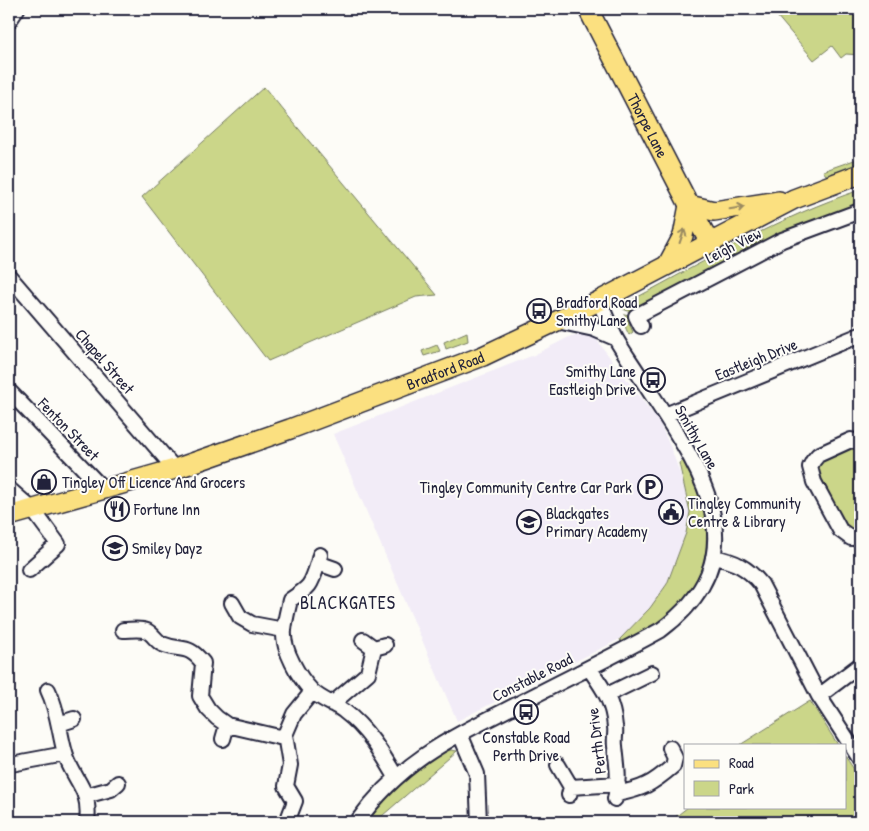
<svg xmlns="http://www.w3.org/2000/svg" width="869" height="831" viewBox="0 0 869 831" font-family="'Patrick Hand',sans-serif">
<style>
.built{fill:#f2ecf7}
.green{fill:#cbd689;stroke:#767c62}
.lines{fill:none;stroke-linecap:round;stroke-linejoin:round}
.minor-casing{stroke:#22223b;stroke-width:18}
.major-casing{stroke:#22223b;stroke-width:22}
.minor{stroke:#fdfcf7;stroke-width:14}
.major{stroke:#fbe080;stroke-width:19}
.oneway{stroke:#998a61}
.labels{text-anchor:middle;stroke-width:4;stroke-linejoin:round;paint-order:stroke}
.street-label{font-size:16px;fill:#22223b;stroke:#fdfcf7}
.poi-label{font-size:16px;fill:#22223b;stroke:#fdfcf7;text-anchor:start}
.neighbourhood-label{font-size:18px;letter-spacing:1px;fill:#22223b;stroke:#fdfcf7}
</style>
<rect width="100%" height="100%" fill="#fdfcf7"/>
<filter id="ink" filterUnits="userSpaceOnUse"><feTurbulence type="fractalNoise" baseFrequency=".02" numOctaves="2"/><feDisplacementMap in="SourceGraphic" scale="10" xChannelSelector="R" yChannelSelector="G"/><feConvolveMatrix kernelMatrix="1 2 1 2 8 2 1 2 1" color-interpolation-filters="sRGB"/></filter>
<g filter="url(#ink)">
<path class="built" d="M580,334L591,336L596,339L659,422L671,448L683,482L690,512L686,533L667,584L650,608L620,639L457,721L333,434L534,355L571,336Z"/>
<path class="green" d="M771,9H860V55L846,54L841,58L832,46L814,60Z
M264,87L437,295L416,297L268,361L142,197Z
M860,158V163L854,167L826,175L823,171Z
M860,190V205L633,313L623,309L634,299C707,260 781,216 860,190Z
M625,314L630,316L629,323L633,332L629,335C625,327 623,323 625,314Z
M467,332L468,341L446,349L444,342Z
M437,345L440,351L424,356L422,351Z
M850,446H860V533L847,531L815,475C818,456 835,453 850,446Z
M683,461L693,478L704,505L707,519L706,550L701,570L693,587L683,603L654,627L621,642L620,639L650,608L667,584L686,533L690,512L679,463Z
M810,701L838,745H740Z
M451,750L457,751L375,822H366C381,799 423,756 451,750Z
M845,756L860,778V822H669L688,807H845Z"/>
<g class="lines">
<defs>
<path id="minor" d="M9,21L17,9
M9,276L175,469
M557,321L594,329L615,338
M641,326L636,316L782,240L860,211
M9,391L104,490
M665,415L860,335
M860,442L851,440L818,455L813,461L810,467L814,482L840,530L851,538L860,537
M9,489L33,510L58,544L29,570
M320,555L318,563L335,569
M713,557C734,561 747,567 761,584L819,696L860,759
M318,563C311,586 310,587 290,600C288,609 285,620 284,630C282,649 299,678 312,691C321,700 335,704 344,711C367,728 382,753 396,777
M232,603L240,617L252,624L284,630
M123,630C131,630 140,628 147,631C153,634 156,641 162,644C181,652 188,643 203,663L200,696L208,709L217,718L227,725L279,737L285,735L294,714L312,692
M363,640L374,648L385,645
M589,668C603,688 613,701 615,727C616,733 614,739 615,746C617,767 620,778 615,799
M48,690C58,710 59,732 65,753C69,769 80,781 85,795C88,804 88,814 87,822
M607,695L652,673
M819,696L860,665
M332,704L368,673L374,648
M59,724L74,719
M460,734L477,774L479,822
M285,735L290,765L286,786L295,801L287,822
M223,739L227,725
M11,764L65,754
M558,765L571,787L569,795
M571,787L618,784
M616,794C643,789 652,784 673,766L675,758L670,748
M85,796L111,789L118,783
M357,822C401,760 453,737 518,704C566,679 614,656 661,630C767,551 694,461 641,378C633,365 624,353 616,339C610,327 605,314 599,301"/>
<g id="major">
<path id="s1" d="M588,9L689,205L710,243"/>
<path d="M689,205L714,211L779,201"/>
<path d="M668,264L683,236L689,205"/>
<path id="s2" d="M9,516L175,469L290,429L483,356L599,301L794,199L860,174"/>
</g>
</defs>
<use href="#minor" class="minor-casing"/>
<use href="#major" class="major-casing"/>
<use href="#minor" class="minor"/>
<use href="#major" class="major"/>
</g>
<defs><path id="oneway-shaft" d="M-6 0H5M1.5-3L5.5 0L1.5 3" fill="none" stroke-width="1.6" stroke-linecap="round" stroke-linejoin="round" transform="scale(1.25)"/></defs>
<g class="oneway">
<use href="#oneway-shaft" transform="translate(737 208) rotate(-9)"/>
<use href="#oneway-shaft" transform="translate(682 236) rotate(-71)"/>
</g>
</g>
<defs>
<symbol id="bus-ring" viewBox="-11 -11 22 22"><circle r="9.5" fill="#fdfcf7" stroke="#22223b" stroke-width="1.5"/><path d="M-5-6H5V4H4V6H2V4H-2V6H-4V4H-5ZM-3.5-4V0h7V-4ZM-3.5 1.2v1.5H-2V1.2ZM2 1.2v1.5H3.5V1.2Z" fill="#22223b"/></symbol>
<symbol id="shop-ring" viewBox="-11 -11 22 22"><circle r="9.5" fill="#fdfcf7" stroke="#22223b" stroke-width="1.5"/><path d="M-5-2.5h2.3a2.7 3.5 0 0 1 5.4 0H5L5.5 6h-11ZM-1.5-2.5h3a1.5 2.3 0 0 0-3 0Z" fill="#22223b"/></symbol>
<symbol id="parking-ring" viewBox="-11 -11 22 22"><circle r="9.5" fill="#fdfcf7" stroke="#22223b" stroke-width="1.5"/><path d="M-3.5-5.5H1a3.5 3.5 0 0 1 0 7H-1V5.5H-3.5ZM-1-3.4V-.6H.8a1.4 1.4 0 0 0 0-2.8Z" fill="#22223b"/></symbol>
<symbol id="restaurant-ring" viewBox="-11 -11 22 22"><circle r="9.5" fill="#fdfcf7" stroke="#22223b" stroke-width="1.5"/><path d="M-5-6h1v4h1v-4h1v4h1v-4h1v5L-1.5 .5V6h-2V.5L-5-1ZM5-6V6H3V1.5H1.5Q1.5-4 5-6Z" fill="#22223b"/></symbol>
<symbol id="civic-ring" viewBox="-11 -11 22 22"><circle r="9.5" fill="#fdfcf7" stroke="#22223b" stroke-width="1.5"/><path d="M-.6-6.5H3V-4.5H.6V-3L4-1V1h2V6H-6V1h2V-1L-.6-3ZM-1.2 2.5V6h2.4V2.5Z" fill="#22223b"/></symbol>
<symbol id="school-ring" viewBox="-11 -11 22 22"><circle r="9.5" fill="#fdfcf7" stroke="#22223b" stroke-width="1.5"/><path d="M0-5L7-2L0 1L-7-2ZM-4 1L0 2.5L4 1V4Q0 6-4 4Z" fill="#22223b"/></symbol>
</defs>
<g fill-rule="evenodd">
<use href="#bus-ring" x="525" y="297" width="28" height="28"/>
<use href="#bus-ring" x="639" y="366" width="28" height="28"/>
<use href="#shop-ring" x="30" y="468" width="28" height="28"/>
<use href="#parking-ring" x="636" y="473" width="28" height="28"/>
<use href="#restaurant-ring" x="103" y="495" width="28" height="28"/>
<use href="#civic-ring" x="657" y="498" width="28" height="28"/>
<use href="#school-ring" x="515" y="508" width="28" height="28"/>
<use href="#school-ring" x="101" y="534" width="28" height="28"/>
<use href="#bus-ring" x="512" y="698" width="28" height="28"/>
</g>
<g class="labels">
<g class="street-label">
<text dy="6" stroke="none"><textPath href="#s1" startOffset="131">Thorpe Lane</textPath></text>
<text transform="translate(733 245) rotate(-27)" y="6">Leigh View</text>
<text transform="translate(756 359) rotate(-22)" y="6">Eastleigh Drive</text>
<text transform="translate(105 361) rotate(49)" y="6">Chapel Street</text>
<text dy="6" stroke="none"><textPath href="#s2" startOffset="460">Bradford Road</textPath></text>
<text transform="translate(69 429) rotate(46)" y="6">Fenton Street</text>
<text transform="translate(697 437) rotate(60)" y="6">Smithy Lane</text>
<text transform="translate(532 677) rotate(-27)" y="6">Constable Road</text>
<text transform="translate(596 741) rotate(-97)" y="6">Perth Drive</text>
</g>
<g class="poi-label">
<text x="556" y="308">Bradford Road<tspan x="556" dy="18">Smithy Lane</tspan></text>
<text x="636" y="377" text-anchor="end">Smithy Lane<tspan x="636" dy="18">Eastleigh Drive</tspan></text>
<text x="62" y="488">Tingley Off Licence And Grocers</text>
<text x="632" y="493" text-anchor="end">Tingley Community Centre Car Park</text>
<text x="688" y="509">Tingley Community<tspan x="688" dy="18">Centre &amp; Library</tspan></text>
<text x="134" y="515">Fortune Inn</text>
<text x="546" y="519">Blackgates<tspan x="546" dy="18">Primary Academy</tspan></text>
<text x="132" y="554">Smiley Dayz</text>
<text x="526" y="743" text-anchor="middle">Constable Road<tspan x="526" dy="18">Perth Drive</tspan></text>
</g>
<g class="neighbourhood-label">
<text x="348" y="609">BLACKGATES</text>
</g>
</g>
<rect width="869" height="831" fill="none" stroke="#fdfcf7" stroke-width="30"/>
<rect x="15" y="15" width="839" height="801" fill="none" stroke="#22223b" stroke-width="2" filter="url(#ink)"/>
<rect x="684" y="744" width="162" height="65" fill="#fdfcf7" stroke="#a5a5ac"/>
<rect x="694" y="760" width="25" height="8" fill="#fbe080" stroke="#a5a5ac"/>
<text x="729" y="768" font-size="15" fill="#22223b">Road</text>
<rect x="694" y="781" width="25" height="15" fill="#cbd689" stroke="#a5a5ac"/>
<text x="729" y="794" font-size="15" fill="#22223b">Park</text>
</svg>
